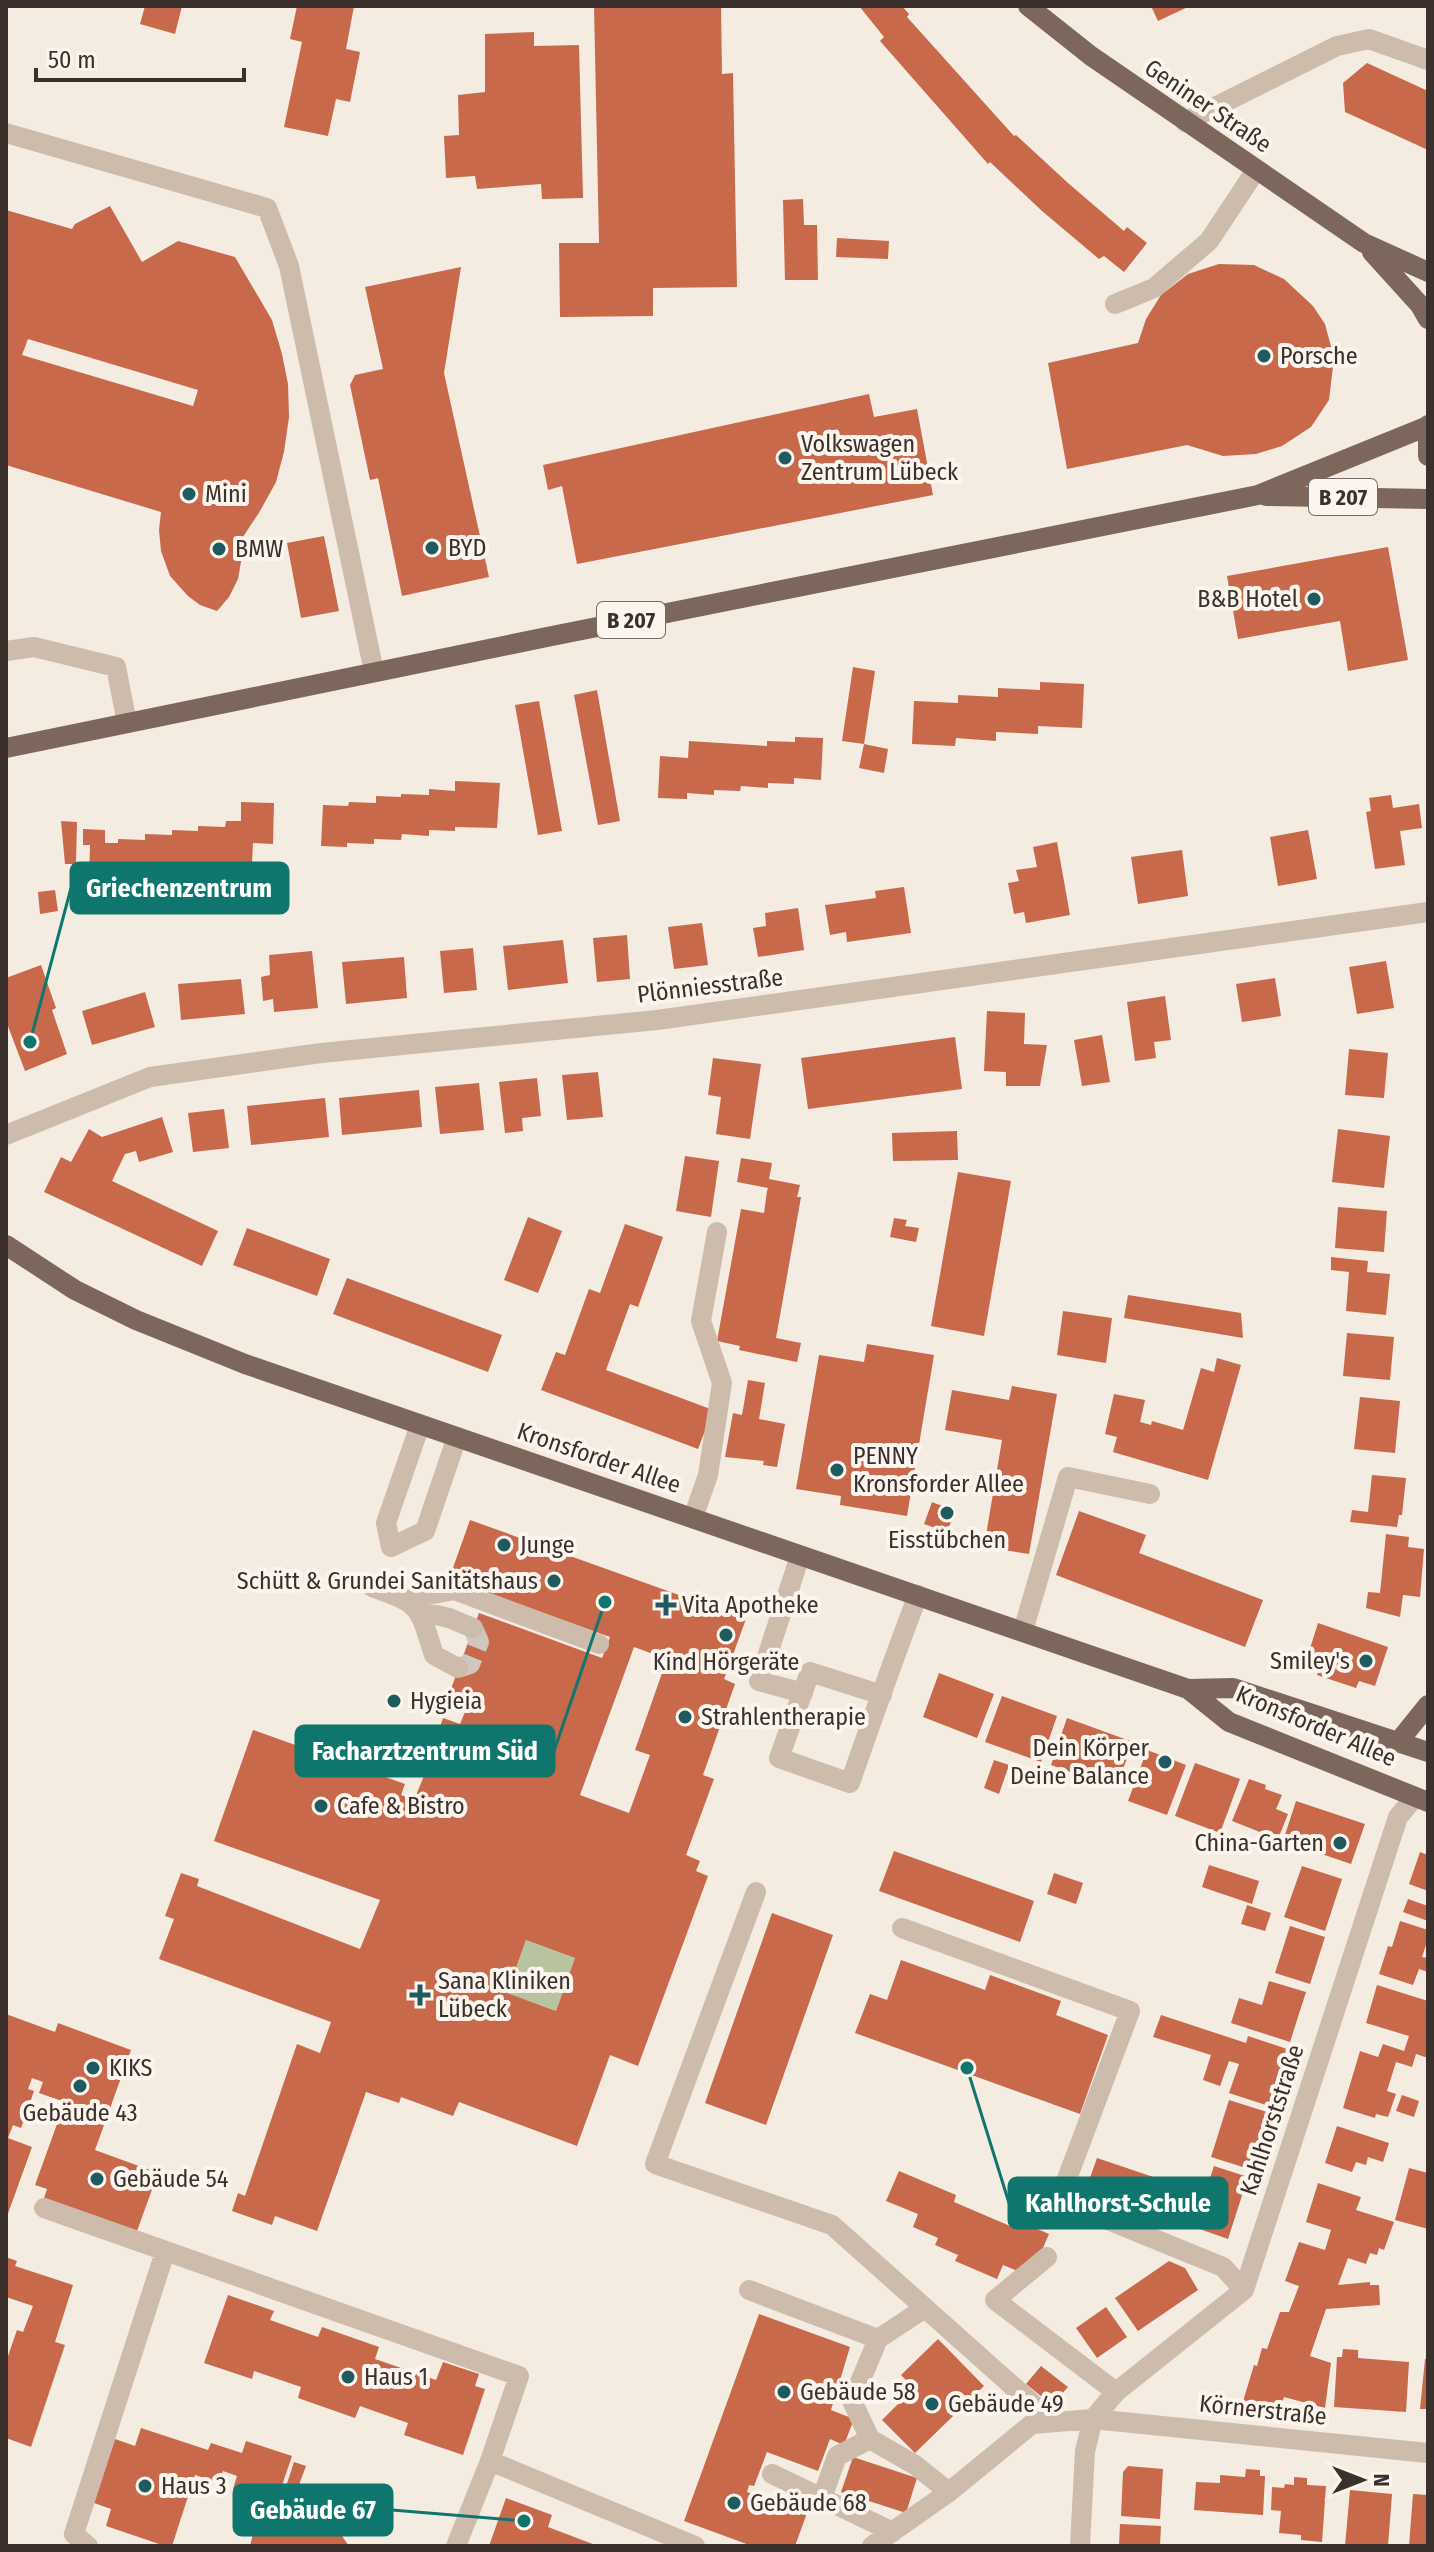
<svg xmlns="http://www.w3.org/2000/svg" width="1434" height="2552" viewBox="0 0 1434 2552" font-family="'Fira Sans Condensed',sans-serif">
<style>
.green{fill:#b8c4a0}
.building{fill:#c8694b;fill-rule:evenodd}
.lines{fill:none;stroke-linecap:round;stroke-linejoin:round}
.minor-tunnel{stroke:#cfc6bd;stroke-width:20;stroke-dasharray:20 10;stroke-linecap:butt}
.minor{stroke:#cdbbac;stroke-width:20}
.major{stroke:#7d675c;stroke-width:20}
.poi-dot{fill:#1f5a5e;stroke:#fbf5ee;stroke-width:3}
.labels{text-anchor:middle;stroke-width:8;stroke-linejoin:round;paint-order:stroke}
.shield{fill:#fbf5ee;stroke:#756b66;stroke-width:2}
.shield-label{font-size:22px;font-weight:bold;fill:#3b302b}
.street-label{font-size:24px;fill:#3b302b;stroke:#fbf5ee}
.poi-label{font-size:24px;fill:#3b302b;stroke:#fbf5ee;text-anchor:start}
.leader{fill:none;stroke:#0f766e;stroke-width:3}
.callout-dot{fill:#0f766e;stroke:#fbf5ee;stroke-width:3}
.callout{fill:#0f766e;stroke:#0f766e;stroke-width:3}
.callout-label{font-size:26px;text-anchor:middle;font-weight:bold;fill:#fff}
</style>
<rect width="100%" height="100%" fill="#f4ebe1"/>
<path class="green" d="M526,1940L575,1958L556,2011L507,1993Z"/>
<path class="building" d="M145,6H182L175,34L140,24Z
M297,6H354L346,49L360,52L350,102L336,99L328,136L284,127L302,42L290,39Z
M594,6H721L722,74L733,73L737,287L653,288V316L560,317L559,243H599Z
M859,6H902L909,14L907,17L1014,136L1016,135L1068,183L1124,231L1127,227L1147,243L1124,272L1104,256L1099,259L1042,211L990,162L988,164L880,41L884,37Z
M1151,6H1190L1158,21Z
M534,32V46L579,45L583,198L542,199L541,184L477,189L475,176L446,178L444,136L459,135L458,95L485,92V34Z
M1367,63L1428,91V150L1345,112L1343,83Z
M803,199L804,225H817L818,280H785L783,200Z
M110,206L142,262L178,241L235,257L272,320L282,354L288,384L289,417L284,452L276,482L260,511L241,540L243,550L238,579L229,597L217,611L200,605L188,596L170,576L161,551L159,530L161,512L6,465V210L72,229L75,224ZM28,339L198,390L193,406L22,355Z
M837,238L889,241L888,259L836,257Z
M1219,264L1254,265L1284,279L1313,306L1325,324L1334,358L1329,400L1311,427L1282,446L1256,454L1223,456L1187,445L1067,469L1048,363L1138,343L1146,319L1161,295L1188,274Z
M461,267L444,373L489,577L402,596L378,478L370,480L350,385L355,375L383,369L365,287Z
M869,394L874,417L917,409L933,495L577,564L562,486L548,490L543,465Z
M324,536L339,611L301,618L287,543Z
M1388,547L1408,660L1348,671L1340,621L1238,639L1227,576Z
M853,667L875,671L864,744L888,749L884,773L859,768L864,744L842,741Z
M1040,682L1084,684L1082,728L1038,726V734L996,732V741L956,738L955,746L912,744L914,701L958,703V695L998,697V688L1040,690Z
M597,690L620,821L598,825L574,695Z
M539,701L562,831L538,835L515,705Z
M795,737L823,738L821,780L794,778V784L768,783V788L741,786L740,791L714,790V795L687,793V799L658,798L660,756L688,758L689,741L767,746V741L795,742Z
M455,781L500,783L497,828L455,827V831L429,830V836L402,834L401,840L374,839V844L347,843V847L321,846L323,805L348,806L349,802L376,803V796L401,797V794L429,795V789L455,791Z
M1391,795L1393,808L1419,804L1422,828L1400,831L1405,865L1375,869L1366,812L1371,811L1369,798Z
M241,802L274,803L273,844L253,843L252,863L226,862V868L199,867V872L171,871V876H145V881L117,880V885L89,884L90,845H83V829L105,830V843H118V839L145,840V834L172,835V830L198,831V826L225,827L226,821H241Z
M61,821L77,822L76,864H65Z
M1308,830L1317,879L1278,886L1270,837Z
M1057,842L1070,915L1026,923L1024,912L1014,914L1008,883L1019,881L1016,870L1037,867L1033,847Z
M1182,850L1188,896L1138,904L1131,857Z
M904,887L911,933L847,942L846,932L830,935L825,905L876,898L875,891Z
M55,890L58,911L40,914L38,892Z
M798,908L804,950L758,957L753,928L766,926L765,913Z
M702,923L708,965L674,969L668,927Z
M627,935L630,979L597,982L593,938Z
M563,940L568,983L508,990L503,946Z
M473,948L477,990L444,993L440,951Z
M312,951L318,1008L274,1012L273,999L263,1001L261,977L270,975L269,955Z
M404,957L407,998L346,1004L342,962Z
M1386,961L1394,1008L1357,1014L1349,967Z
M41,965L56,1008L52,1010L67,1054L25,1071L6,1021V978Z
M1275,978L1281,1016L1242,1022L1236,984Z
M241,979L245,1014L181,1020L178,984Z
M145,992L155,1027L92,1045L82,1011Z
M1165,996L1171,1040L1154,1042L1156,1058L1135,1061L1127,1002Z
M987,1011L1025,1013L1024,1044L1047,1045L1040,1086H1006V1072L984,1071Z
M1102,1035L1110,1082L1082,1086L1074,1040Z
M955,1037L962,1089L808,1109L801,1058Z
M1349,1049L1388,1053L1384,1098L1345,1095Z
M713,1058L761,1064L750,1139L716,1134L721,1097L708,1095Z
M598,1072L603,1117L567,1120L562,1075Z
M537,1078L541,1116L522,1118L523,1131L505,1133L499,1082Z
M479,1083L484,1130L440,1134L435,1087Z
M419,1090L422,1127L342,1135L339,1098Z
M325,1098L329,1137L251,1145L247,1106Z
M224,1109L229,1148L193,1152L188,1113Z
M162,1117L173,1152L139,1162L136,1151L125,1154L112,1181L218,1231L202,1266L44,1192L61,1157L71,1162L89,1129L102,1137Z
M1338,1129L1390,1136L1384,1188L1332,1182Z
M957,1131L958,1160L893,1161L892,1133Z
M685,1156L719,1161L711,1217L676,1211Z
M741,1158L772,1163L769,1179L800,1185L797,1197H801L776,1338L801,1343L797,1362L739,1350L740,1346L717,1341L741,1209L764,1213L767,1191L768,1188L737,1182Z
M958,1172L1011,1181L984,1336L931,1326Z
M1338,1207L1387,1211L1384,1252L1335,1248Z
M528,1217L562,1231L538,1293L504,1280Z
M894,1218L907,1220L905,1226L919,1228L916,1242L890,1237Z
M625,1224L663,1237L638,1307L630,1304L606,1370L713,1410L698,1449L541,1390L556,1352L565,1355L589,1289L600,1293Z
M247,1228L330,1259L317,1296L233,1265Z
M1331,1257L1368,1261L1367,1272L1390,1274L1386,1315L1346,1311L1349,1272L1331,1270Z
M347,1278L502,1335L488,1372L333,1314Z
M1128,1295L1241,1313L1243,1338L1124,1318Z
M1063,1311L1112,1318L1106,1363L1057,1355Z
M1347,1333L1394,1337L1390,1380L1343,1376Z
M867,1344L934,1355L907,1516L840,1505L841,1496L796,1489L819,1355L864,1362Z
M1217,1358L1241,1365L1208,1480L1113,1452L1117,1437L1105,1434L1114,1394L1145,1400L1140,1422L1151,1425L1152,1421L1183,1430L1201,1368L1214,1372Z
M748,1380L765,1383L759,1419L785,1424L777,1467L763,1465L764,1461L725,1457L733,1413L742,1415Z
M1012,1386L1057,1394L1029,1554L984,1547L1002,1440L945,1430L952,1390L1009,1400Z
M1360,1397L1400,1401L1395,1453L1354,1449Z
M1372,1475L1406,1478L1402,1515H1399L1397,1527L1350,1522L1352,1510L1368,1512Z
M932,1502L955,1511L947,1532L924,1524Z
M1079,1511L1146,1535L1139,1553L1263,1600L1245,1647L1056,1575Z
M470,1520L746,1619L724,1679L735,1684L703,1775L714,1779L686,1855L700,1861L696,1871L708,1876L638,2066L610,2055L577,2146L459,2102L453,2116L401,2097L399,2103L366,2092L317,2231L275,2216L272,2225L232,2211L238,2193L245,2196L297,2044L320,2053L331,2022L159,1959L174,1919L165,1916L181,1873L199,1879L197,1886L360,1949L380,1900L214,1841L253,1730L405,1784L401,1795L414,1800L426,1771L431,1772L443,1738L437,1736L443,1718L460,1724L465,1712L445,1705L479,1613L602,1658L610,1637L449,1579ZM634,1647L667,1659L635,1750L650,1755L629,1813L580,1795ZM526,1940L575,1958L556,2011L507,1993Z
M1386,1534L1409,1537L1408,1547L1424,1549L1420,1597L1403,1595L1400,1617L1366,1608L1368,1592L1380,1593Z
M1318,1623L1388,1647L1375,1686L1359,1681L1356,1688L1317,1675L1320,1666L1306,1661Z
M939,1673L994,1694L977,1738L923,1717Z
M1002,1696L1057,1716L1041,1762L985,1742Z
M1067,1718L1133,1742L1116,1788L1051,1765Z
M1147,1750L1186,1765L1167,1815L1128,1801Z
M994,1760L1009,1765L999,1794L984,1788Z
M1195,1763L1240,1779L1220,1833L1175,1816Z
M1249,1779L1266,1785L1265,1789L1282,1795L1276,1809L1288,1814L1278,1839L1232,1821Z
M1296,1801L1365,1824L1351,1864L1283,1841Z
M894,1851L1034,1901L1020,1942L879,1891Z
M1420,1852L1428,1855V1891L1409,1884Z
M1209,1865L1259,1881L1252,1904L1202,1887Z
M1302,1866L1342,1879L1325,1931L1284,1917Z
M1054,1873L1083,1883L1076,1904L1047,1894Z
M1408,1899L1428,1906V1921L1403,1912Z
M1247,1905L1271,1913L1265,1931L1241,1924Z
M772,1913L833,1935L766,2125L705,2103Z
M1400,1921L1428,1930V1939L1422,1957L1428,1958V1972L1419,1969L1413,1985L1379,1974L1388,1946L1392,1947Z
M1290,1926L1325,1937L1310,1984L1275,1973Z
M901,1960L985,1990L990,1975L1061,2001L1056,2015L1108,2035L1080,2114L855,2033L870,1994L887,2000Z
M1269,1981L1306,1992L1290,2042L1231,2023L1239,1998L1262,2005Z
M1377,1985L1428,2001L1426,2013L1428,2014V2032L1426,2040H1428V2058L1416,2054L1412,2067L1396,2062L1387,2091L1396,2094L1388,2117L1376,2114L1375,2118L1343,2108L1360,2051L1378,2057L1383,2044L1404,2051L1409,2036L1366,2023Z
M6,2014L55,2032L58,2023L131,2050L95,2150L158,2173L137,2231L44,2198L47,2189L35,2185L65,2102L39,2093L43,2082L32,2078L28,2089L34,2091L21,2128L13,2125L8,2138L32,2147L6,2219Z
M1161,2015L1246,2043L1248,2036L1290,2050L1272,2107L1229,2093L1239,2064L1229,2061L1220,2086L1203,2080L1211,2055L1153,2037Z
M1402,2095L1419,2101L1414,2117L1396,2111Z
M1229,2100L1267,2112L1249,2169L1211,2157Z
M1337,2126L1389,2143L1383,2162L1368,2157L1366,2165L1356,2162L1352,2172L1325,2163Z
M1097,2158L1192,2190L1184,2215L1125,2195L1122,2204L1085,2192Z
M1214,2166L1248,2177L1228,2239L1194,2227Z
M1409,2168L1428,2173V2229L1395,2220Z
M899,2171L956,2195L954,2202L1017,2229L1021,2222L1049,2234L1037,2262L1020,2272L1003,2265L997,2279L955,2261L958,2255L935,2245L938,2238L913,2227L918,2214L886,2201Z
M1318,2183L1361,2197L1356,2210L1394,2222L1384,2250L1379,2248L1377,2255L1370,2253L1366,2264L1348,2258L1338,2285L1370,2282V2285H1379L1380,2305L1326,2309L1310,2356L1331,2363L1325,2408L1284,2397L1277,2419L1241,2408L1254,2365L1257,2366L1262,2348L1267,2349L1280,2312H1289L1299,2286L1285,2281L1299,2242L1325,2250L1331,2230L1306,2222Z
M6,2257L17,2261L15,2266L73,2285L55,2342L65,2345L31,2447L6,2438V2355L8,2356L17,2330L23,2332L33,2306L6,2297Z
M1169,2261L1185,2268L1198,2290L1138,2331L1115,2298Z
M228,2295L274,2311L270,2320L318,2337L322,2327L379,2347L375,2359L436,2380L443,2362L479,2374L475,2386L485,2389L463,2455L404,2435L408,2423L360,2406L355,2418L298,2398L301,2387L254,2371L252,2379L204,2363Z
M1106,2307L1127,2337L1097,2358L1076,2328Z
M759,2314L850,2347L831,2410L854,2419L844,2445L830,2439L818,2471L767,2452L754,2486L749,2485L747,2492L807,2513L795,2546H752L684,2521Z
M938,2339L984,2386L915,2453L882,2420L914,2388L901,2375Z
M1343,2349L1358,2350V2358L1409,2362L1406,2412L1334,2407L1337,2357H1342Z
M1425,2359H1428V2409H1420Z
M1041,2366L1068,2387L1052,2405L1026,2384Z
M141,2428L208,2450L211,2443L242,2453L246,2441L292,2456L276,2503L233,2489L237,2476L223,2471L219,2483L195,2475L172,2546H165L106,2526L111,2509L94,2503L115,2439L135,2446Z
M853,2457L917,2478L906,2513L841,2492Z
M294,2462L306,2466L288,2514L305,2517L324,2524L342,2536L349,2546H250L253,2534L259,2524L276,2517Z
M1128,2466L1163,2469L1160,2519L1121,2516L1123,2472Z
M1246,2469L1260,2470V2476H1265L1263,2515L1194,2510L1196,2482L1220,2483V2475L1245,2477Z
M1294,2477L1307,2478V2485L1326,2486L1322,2542L1301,2540V2535L1279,2533L1281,2511L1271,2510L1272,2487L1284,2488L1285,2484L1294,2485Z
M1350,2490L1392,2494L1388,2546H1345Z
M1413,2494L1428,2495V2546H1409Z
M506,2498L552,2515L548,2527L598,2546H489Z
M1120,2524L1161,2526L1160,2546H1119Z"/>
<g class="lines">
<path class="minor-tunnel" d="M458,1668L470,1664L479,1642L473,1628"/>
<path class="minor" d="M1185,122L1337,46L1369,39L1428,60
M6,133L267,208L289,266L374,672
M1115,304L1154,288L1209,241L1256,170
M6,651L34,647L116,667L127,723
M6,1135L150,1077L321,1053L657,1020L1428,912
M420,1425L386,1523L391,1547L425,1531L457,1437
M693,1518L708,1475L722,1383L701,1321L717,1232
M800,1556L759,1681L803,1693
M372,1587C423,1605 418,1606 434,1655L458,1668
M407,1599L454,1590L599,1644
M419,1611L449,1618L473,1628
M1023,1631L1068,1477L1150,1494
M882,1695L810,1672L779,1758L850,1783C872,1720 894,1657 918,1595
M756,1892L655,2164L832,2225L1053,2422
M902,1928L1130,2011L1059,2200L1223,2267L1244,2290
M44,2208L519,2376L490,2461L456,2546
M1047,2257L995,2300L1116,2392
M749,2290L878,2339
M925,2308L878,2339L852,2401L870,2439L915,2465L949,2492
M490,2461L695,2546
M772,2474L893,2532
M822,2498L837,2456L870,2439
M88,2546L74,2534L165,2252
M872,2546L949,2492L1032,2424L1093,2419L1428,2453
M1080,2546L1085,2451L1093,2419L1116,2392L1244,2290L1398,1817L1415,1797"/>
<path class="major" d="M1028,6L1091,56L1364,243L1428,272
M1372,252L1420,305L1428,319
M1428,425V456
M1266,496L1428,499
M6,748L547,637L1258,495L1428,426
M6,1245L75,1290L136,1320L245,1364L1188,1689L1233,1688L1428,1752
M1188,1689L1229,1722L1428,1802
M1399,1741L1428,1705"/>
</g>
<g class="poi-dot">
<circle cx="1264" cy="356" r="8"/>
<circle cx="785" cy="458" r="8"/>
<circle cx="189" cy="494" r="8"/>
<circle cx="432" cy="548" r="8"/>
<circle cx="219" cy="549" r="8"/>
<circle cx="1314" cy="599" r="8"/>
<circle cx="837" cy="1470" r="8"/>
<circle cx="947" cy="1513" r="8"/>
<circle cx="504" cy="1545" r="8"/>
<circle cx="554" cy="1581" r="8"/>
<path d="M662 1593h8v8h8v8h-8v8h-8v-8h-8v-8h8z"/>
<circle cx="726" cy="1635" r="8"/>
<circle cx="1366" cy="1661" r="8"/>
<circle cx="394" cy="1701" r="8"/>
<circle cx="685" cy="1717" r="8"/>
<circle cx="1165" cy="1762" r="8"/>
<circle cx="321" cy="1806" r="8"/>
<circle cx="1340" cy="1843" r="8"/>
<path d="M416 1983h8v8h8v8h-8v8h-8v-8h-8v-8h8z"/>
<circle cx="93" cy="2068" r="8"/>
<circle cx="80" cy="2086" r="8"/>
<circle cx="97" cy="2179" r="8"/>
<circle cx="348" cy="2377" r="8"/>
<circle cx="784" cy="2392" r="8"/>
<circle cx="932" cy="2404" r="8"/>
<circle cx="145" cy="2486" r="8"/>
<circle cx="734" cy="2503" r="8"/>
</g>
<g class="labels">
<g class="shield">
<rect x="1309" y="479" width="68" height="36" rx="6"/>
<rect x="597" y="602" width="68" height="36" rx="6"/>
</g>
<g class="shield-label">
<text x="1343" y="505">B 207</text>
<text x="631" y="628">B 207</text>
</g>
<g class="street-label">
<text transform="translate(1208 106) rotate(34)" y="8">Geniner Straße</text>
<text transform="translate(710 986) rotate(-7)" y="8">Plönniesstraße</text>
<text transform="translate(599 1458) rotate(19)" y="8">Kronsforder Allee</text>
<text transform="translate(1316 1726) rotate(23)" y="8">Kronsforder Allee</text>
<text transform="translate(1272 2120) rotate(-72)" y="8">Kahlhorststraße</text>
<text transform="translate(1263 2410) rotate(6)" y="8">Körnerstraße</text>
</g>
<g class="poi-label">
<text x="1280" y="364">Porsche</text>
<text x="801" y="452">Volkswagen<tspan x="801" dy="28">Zentrum Lübeck</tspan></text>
<text x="205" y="502">Mini</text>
<text x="448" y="556">BYD</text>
<text x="235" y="557">BMW</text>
<text x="1298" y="607" text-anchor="end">B&amp;B Hotel</text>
<text x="853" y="1464">PENNY<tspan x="853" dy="28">Kronsforder Allee</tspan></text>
<text x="947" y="1548" text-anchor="middle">Eisstübchen</text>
<text x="520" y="1553">Junge</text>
<text x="538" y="1589" text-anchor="end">Schütt &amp; Grundei Sanitätshaus</text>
<text x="682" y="1613">Vita Apotheke</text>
<text x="1350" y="1669" text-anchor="end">Smiley's</text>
<text x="726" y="1670" text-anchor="middle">Kind Hörgeräte</text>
<text x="410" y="1709">Hygieia</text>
<text x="701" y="1725">Strahlentherapie</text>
<text x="1149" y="1756" text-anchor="end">Dein Körper<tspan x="1149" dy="28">Deine Balance</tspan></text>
<text x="337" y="1814">Cafe &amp; Bistro</text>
<text x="1324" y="1851" text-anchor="end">China-Garten</text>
<text x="438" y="1989">Sana Kliniken<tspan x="438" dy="28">Lübeck</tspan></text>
<text x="109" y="2076">KIKS</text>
<text x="80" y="2121" text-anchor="middle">Gebäude 43</text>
<text x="113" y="2187">Gebäude 54</text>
<text x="364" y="2385">Haus 1</text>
<text x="800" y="2400">Gebäude 58</text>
<text x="948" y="2412">Gebäude 49</text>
<text x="161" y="2494">Haus 3</text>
<text x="750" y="2511">Gebäude 68</text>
</g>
</g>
<path class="leader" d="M30 1042L71 888M605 1602L554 1751M967 2068L1009 2203M524 2521L392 2510"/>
<g class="callout-dot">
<circle cx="30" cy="1042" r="8"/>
<circle cx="605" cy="1602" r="8"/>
<circle cx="967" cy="2068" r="8"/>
<circle cx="524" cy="2521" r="8"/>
</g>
<g class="callout">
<rect x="71" y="863" width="217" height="50" rx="8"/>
<rect x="296" y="1726" width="258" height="50" rx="8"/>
<rect x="1009" y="2178" width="218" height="50" rx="8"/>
<rect x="234" y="2485" width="158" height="50" rx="8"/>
</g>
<g class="callout-label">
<text x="179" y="897">Griechenzentrum</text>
<text x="425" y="1760">Facharztzentrum Süd</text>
<text x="1118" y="2212">Kahlhorst-Schule</text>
<text x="313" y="2519">Gebäude 67</text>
</g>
<rect width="1434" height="2552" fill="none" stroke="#3b302b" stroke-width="16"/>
<g transform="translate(1362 2480) rotate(90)" stroke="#fbf5ee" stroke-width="6" paint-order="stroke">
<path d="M0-6L14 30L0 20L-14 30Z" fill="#3b302b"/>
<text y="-12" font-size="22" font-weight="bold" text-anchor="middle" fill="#3b302b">N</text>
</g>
<path d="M36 68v12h208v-12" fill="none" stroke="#3b302b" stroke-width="4"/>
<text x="48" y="68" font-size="24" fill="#3b302b" stroke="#fbf5ee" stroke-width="6" paint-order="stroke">50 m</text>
</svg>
